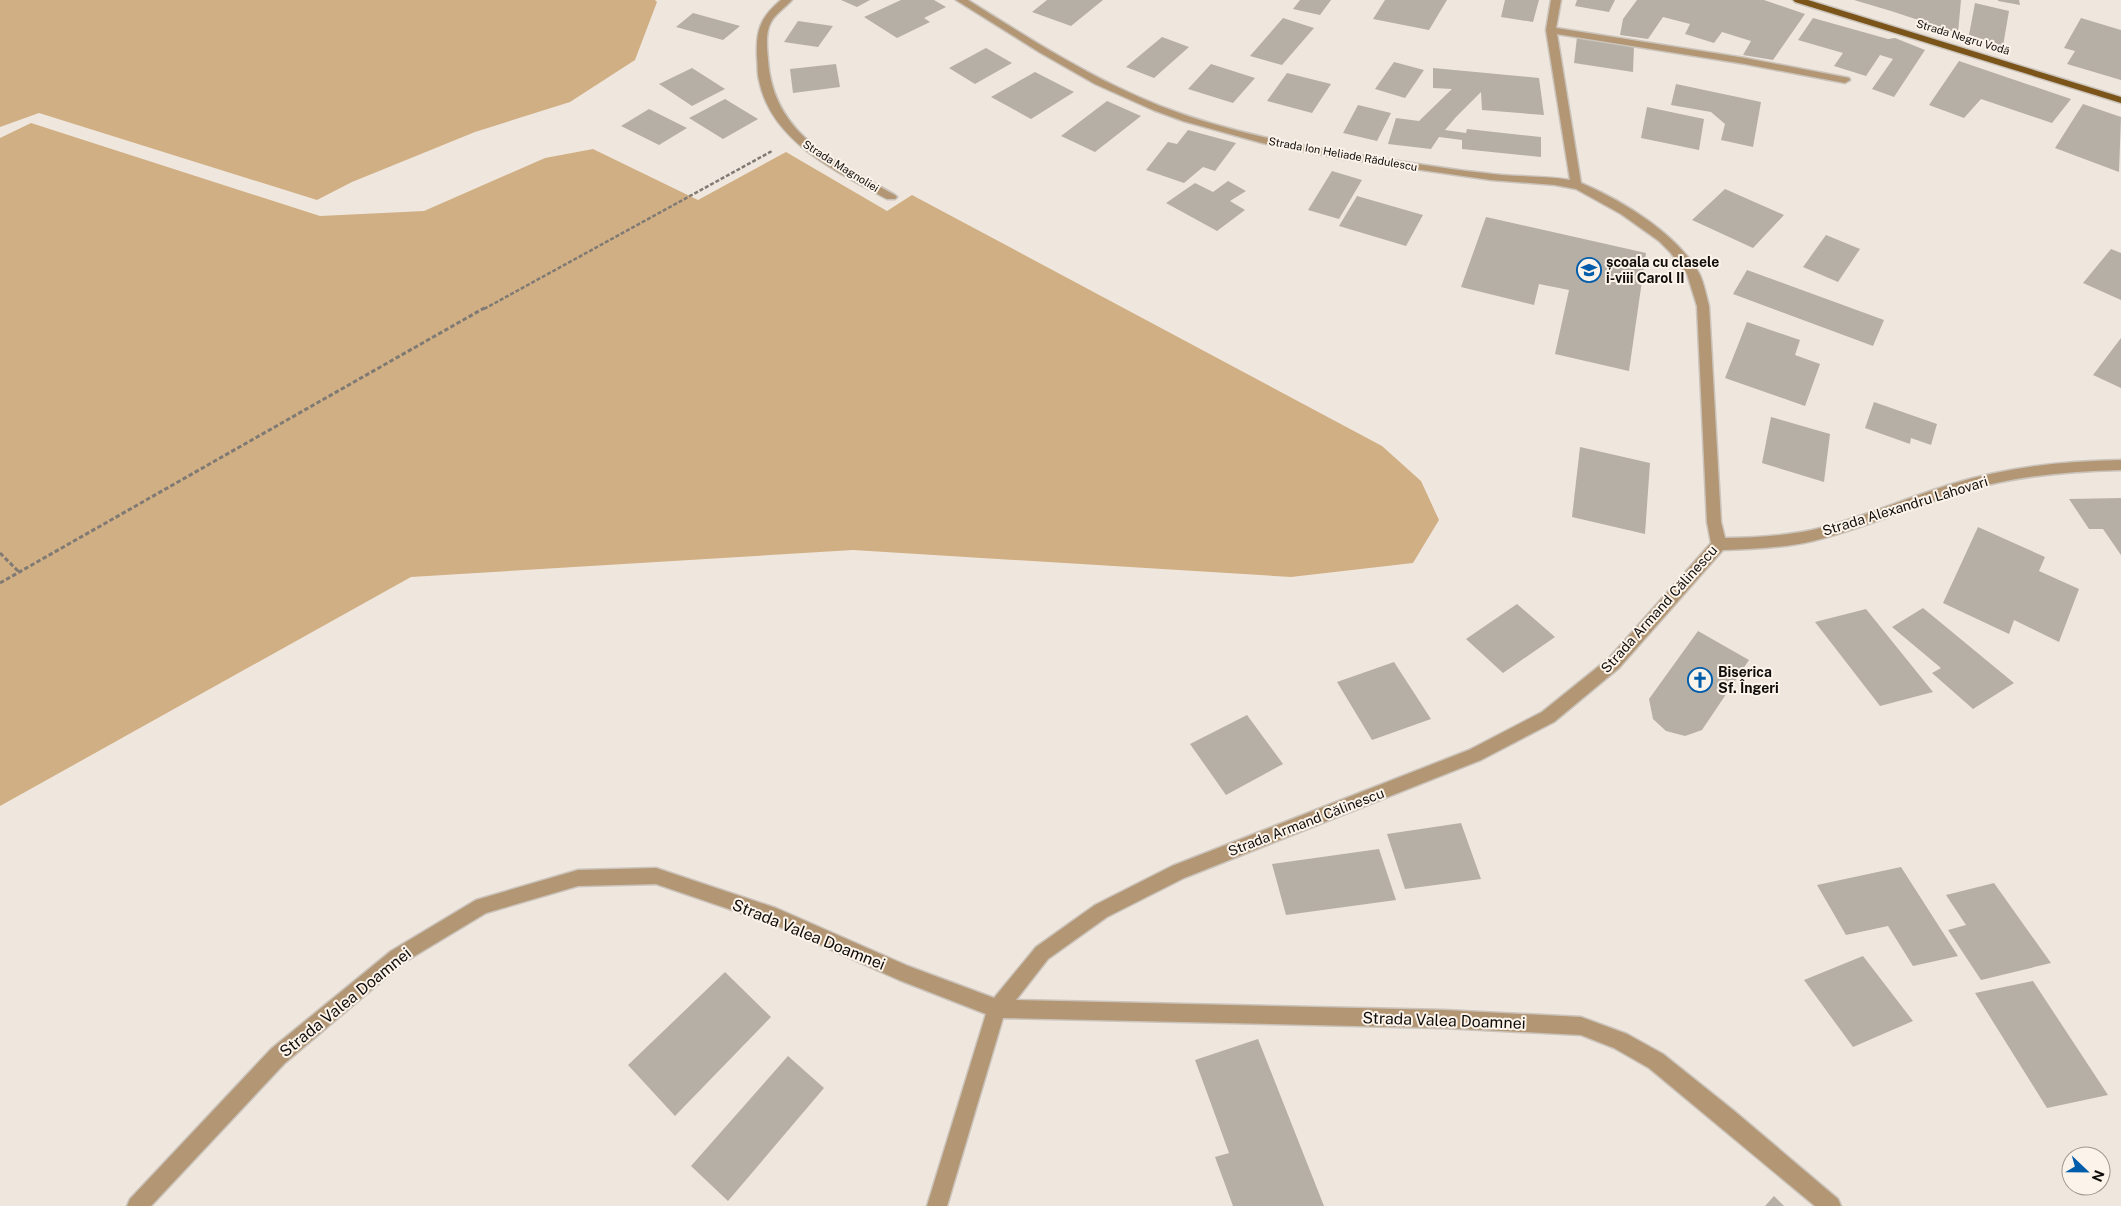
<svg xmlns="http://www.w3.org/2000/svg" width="2121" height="1206" viewBox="0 0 2121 1206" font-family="'Public Sans',sans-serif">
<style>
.green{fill:#d1af84}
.building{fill:#b6afa6}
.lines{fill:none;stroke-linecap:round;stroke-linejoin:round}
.street-casing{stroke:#cbc4bc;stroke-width:3}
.primary-casing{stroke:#cbc4bc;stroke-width:3}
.path-far1{stroke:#807a74;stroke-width:2.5;stroke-dasharray:4 2;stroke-linecap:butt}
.path{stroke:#807a74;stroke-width:3;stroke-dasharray:4.5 2.5;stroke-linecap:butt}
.street{fill:#b39673;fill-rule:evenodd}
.primary{fill:#7b5419;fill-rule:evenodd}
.labels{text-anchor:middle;stroke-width:4;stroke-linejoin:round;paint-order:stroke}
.far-street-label{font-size:11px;fill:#100d0a;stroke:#fcf4eb}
.poi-label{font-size:14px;font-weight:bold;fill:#100d0a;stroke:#fcf4eb;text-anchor:start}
.street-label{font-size:14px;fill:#100d0a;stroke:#fcf4eb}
.near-street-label{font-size:16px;fill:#100d0a;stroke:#fcf4eb}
</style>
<rect width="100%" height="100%" fill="#efe7de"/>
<path class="green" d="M0,0H655L657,2L635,60L570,102L475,132L352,182L317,200L39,113L0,127Z
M31,123L320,216L424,211L545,158L593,149L698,200L786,152L887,211L912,195L1382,446L1421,481L1439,520L1413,563L1291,577L853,550L411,577L0,806V138Z"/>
<path class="building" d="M841,0H870L857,7Z
M901,0H934L946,7L924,18L930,22L897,38L864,17Z
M1047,0H1103L1071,26L1032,12Z
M1300,0H1331L1320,15L1293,9Z
M1385,0H1447L1429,30L1373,19Z
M1505,0H1539L1533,22L1501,17Z
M1577,0H1615L1609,12L1575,6Z
M1637,0H1764L1805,14L1773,60L1743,55L1751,41L1722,32L1714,43L1685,34L1690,24L1663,17L1648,39L1620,35L1623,19Z
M1854,0H1961L1958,33L1891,11Z
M1998,0H2019L2020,5L1998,1Z
M1975,3L2009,11L2003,46L1969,35Z
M693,13L740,26L723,40L676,27Z
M1283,18L1314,28L1282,65L1250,56Z
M1813,18L1888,39L1895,38L1925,50L1894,97L1872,89L1893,59L1880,55L1866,76L1834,66L1843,53L1798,40Z
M2081,18L2121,30V80L2067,64L2075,51L2064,48Z
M798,21L833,26L818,47L784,42Z
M1162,37L1189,47L1154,78L1126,67Z
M1577,37L1634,46L1633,72L1574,63Z
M986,48L1012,63L975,84L949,68Z
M1959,61L2071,99L2052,123L1981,99L1964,118L1929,105Z
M1394,62L1424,70L1405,98L1375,89Z
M836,64L840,87L793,93L790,69Z
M1211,64L1255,78L1233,103L1188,89Z
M692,68L725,89L692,106L659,84Z
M1433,68L1539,78L1544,115L1482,110L1481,92L1456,117L1445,130L1466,133L1467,129L1541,137V157L1462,149V140L1439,137L1431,149L1388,144L1396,118L1419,121L1452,89L1433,88Z
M1035,72L1074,92L1031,119L991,97Z
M1287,73L1331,84L1312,113L1267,101Z
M1676,84L1761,102L1753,147L1721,140L1725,124L1711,112L1671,105Z
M725,99L758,119L723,139L689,118Z
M1107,101L1141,116L1095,152L1061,136Z
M2083,104L2121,117L2119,172L2055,148Z
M1358,105L1391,113L1377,141L1343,133Z
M1647,107L1704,119L1699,150L1641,138Z
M649,109L687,128L659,145L621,126Z
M1188,130L1236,143L1215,171L1203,167L1184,183L1146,170L1168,142L1177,144Z
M1332,171L1362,180L1339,219L1308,210Z
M1228,181L1246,191L1230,201L1245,210L1217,231L1166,203L1195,183L1213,192Z
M1725,189L1784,215L1753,248L1692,220Z
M1357,196L1423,215L1406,246L1339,226Z
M1486,217L1646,253L1629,371L1555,354L1569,290L1539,284L1534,305L1461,287Z
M1826,235L1860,249L1838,282L1803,267Z
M2111,249L2121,253V300L2083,283Z
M1747,270L1884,320L1873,346L1733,294Z
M1747,322L1800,340L1795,355L1820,364L1805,406L1725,378Z
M2121,338V388L2093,375Z
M1874,402L1937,424L1931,445L1911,438L1910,444L1865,428Z
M1771,417L1830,434L1824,482L1762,463Z
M1580,447L1650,463L1645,534L1572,517Z
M2121,498V555L2103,529H2089L2069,499Z
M1978,527L2045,557L2039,571L2079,589L2059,642L2014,620L2009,634L1943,603Z
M1517,604L1555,637L1503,673L1466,639Z
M1923,608L2014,683L1973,709L1932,673L1941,668L1892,627Z
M1866,609L1933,692L1880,706L1815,622Z
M1698,631L1749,660L1702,730L1685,736L1666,731L1653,719L1649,699Z
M1394,662L1431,719L1372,740L1337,682Z
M1247,715L1283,764L1226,795L1190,744Z
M1461,823L1481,879L1405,889L1387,834Z
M1379,849L1396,900L1286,915L1272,864Z
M1901,867L1958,956L1913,966L1888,926L1846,935L1817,885Z
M1994,883L2051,963L1981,980L1948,930L1966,925L1946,895Z
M1863,956L1913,1021L1853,1047L1804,980Z
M725,972L771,1017L675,1116L628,1065Z
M2033,981L2108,1095L2047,1108L1975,993Z
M1258,1039L1324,1206H1233L1215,1157L1229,1153L1195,1060Z
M788,1056L824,1088L728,1201L691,1166Z
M1774,1196L1784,1206H1765Z"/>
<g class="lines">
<defs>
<path id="street" d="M781,0H792C785,8 776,13 771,22C765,33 767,48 768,60C773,136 837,162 895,195L897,197L895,199H887C838,172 771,142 759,80C757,73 758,64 757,57C756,30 760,18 781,0Z
M956,0H968C1030,39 1092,79 1160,106C1230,133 1304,147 1378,158C1419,164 1460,171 1502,175C1524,177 1547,176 1570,180L1546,30L1551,0H1561L1556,28L1745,58L1849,78L1850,80L1845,83L1745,64L1557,34L1581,183C1623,201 1676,233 1699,273C1704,283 1706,295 1709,306L1721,522L1725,538C1754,538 1783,536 1812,530C1860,519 1905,498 1952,484C2007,467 2064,461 2121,460V470C2069,471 2017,476 1968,490C1915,505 1866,528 1813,541C1783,548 1753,549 1723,550L1619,668L1554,722L1481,760L1184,878L1107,917L1048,959L1016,1000L1444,1010L1581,1017L1627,1034L1663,1054L1733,1110L1838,1199L1841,1206H1815L1649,1068L1614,1048L1581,1035L1444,1028L1003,1018L947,1206H927L986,1014L899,980L773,924L656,884L578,886L486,913L403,963L285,1063L151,1206H127L130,1199L271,1049L391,951L476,900L578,870L656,868L776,908L908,966L994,998L1036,947L1095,905L1172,866L1469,750L1542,712L1609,658L1711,543L1707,522L1697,306L1687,274L1670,252L1659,241L1621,214L1576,189L1555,185L1491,180L1338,158L1262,143L1183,121L1153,110L1095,84L1039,52Z"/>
<path id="primary" d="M1793,0H1808L2121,97V103L1795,2Z"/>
</defs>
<use href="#street" class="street-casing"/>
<use href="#primary" class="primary-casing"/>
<path class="path-far1" d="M484,309L772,151"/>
<path class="path" d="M0,553L19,572
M0,583L486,307"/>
<use href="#street" class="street"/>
<use href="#primary" class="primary"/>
</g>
<defs>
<symbol id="school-ring" viewBox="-11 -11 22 22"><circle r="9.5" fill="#fcf4eb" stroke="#015daa" stroke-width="1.5"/><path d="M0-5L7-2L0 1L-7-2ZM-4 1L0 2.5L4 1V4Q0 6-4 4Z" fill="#015daa"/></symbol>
<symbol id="church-ring" viewBox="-11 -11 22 22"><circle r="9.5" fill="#fcf4eb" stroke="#015daa" stroke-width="1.5"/><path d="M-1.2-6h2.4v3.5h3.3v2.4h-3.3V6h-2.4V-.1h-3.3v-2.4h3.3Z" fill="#015daa"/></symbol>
</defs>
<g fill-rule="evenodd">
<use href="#school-ring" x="1575" y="256" width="28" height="28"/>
<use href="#church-ring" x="1686" y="666" width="28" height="28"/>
</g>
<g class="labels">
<g class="far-street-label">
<text transform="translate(1963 37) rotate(17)" y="4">Strada Negru Vodă</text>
<text transform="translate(1343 154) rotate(10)" y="4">Strada Ion Heliade Rădulescu</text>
<text transform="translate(841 166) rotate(32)" y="4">Strada Magnoliei</text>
</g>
<g class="poi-label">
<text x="1606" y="267">școala cu clasele<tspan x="1606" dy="16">i-viii Carol II</tspan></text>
<text x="1718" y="677">Biserica<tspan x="1718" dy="16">Sf. Îngeri</tspan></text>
</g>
<g class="street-label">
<text transform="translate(1905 506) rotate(-17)" y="5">Strada Alexandru Lahovari</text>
<text transform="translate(1659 609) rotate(-48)" y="5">Strada Armand Călinescu</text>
<text transform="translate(1306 822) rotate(-21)" y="5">Strada Armand Călinescu</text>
</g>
<g class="near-street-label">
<text transform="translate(809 934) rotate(22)" y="6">Strada Valea Doamnei</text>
<text transform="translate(345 1002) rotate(-39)" y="6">Strada Valea Doamnei</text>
<text transform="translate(1444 1020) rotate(2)" y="6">Strada Valea Doamnei</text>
</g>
</g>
<g transform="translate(2086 1171) rotate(112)"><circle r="24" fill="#fcf4eb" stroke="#9e9891"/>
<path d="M0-4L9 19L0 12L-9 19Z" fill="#015daa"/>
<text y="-8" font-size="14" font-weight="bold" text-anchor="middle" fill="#100d0a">N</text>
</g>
</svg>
